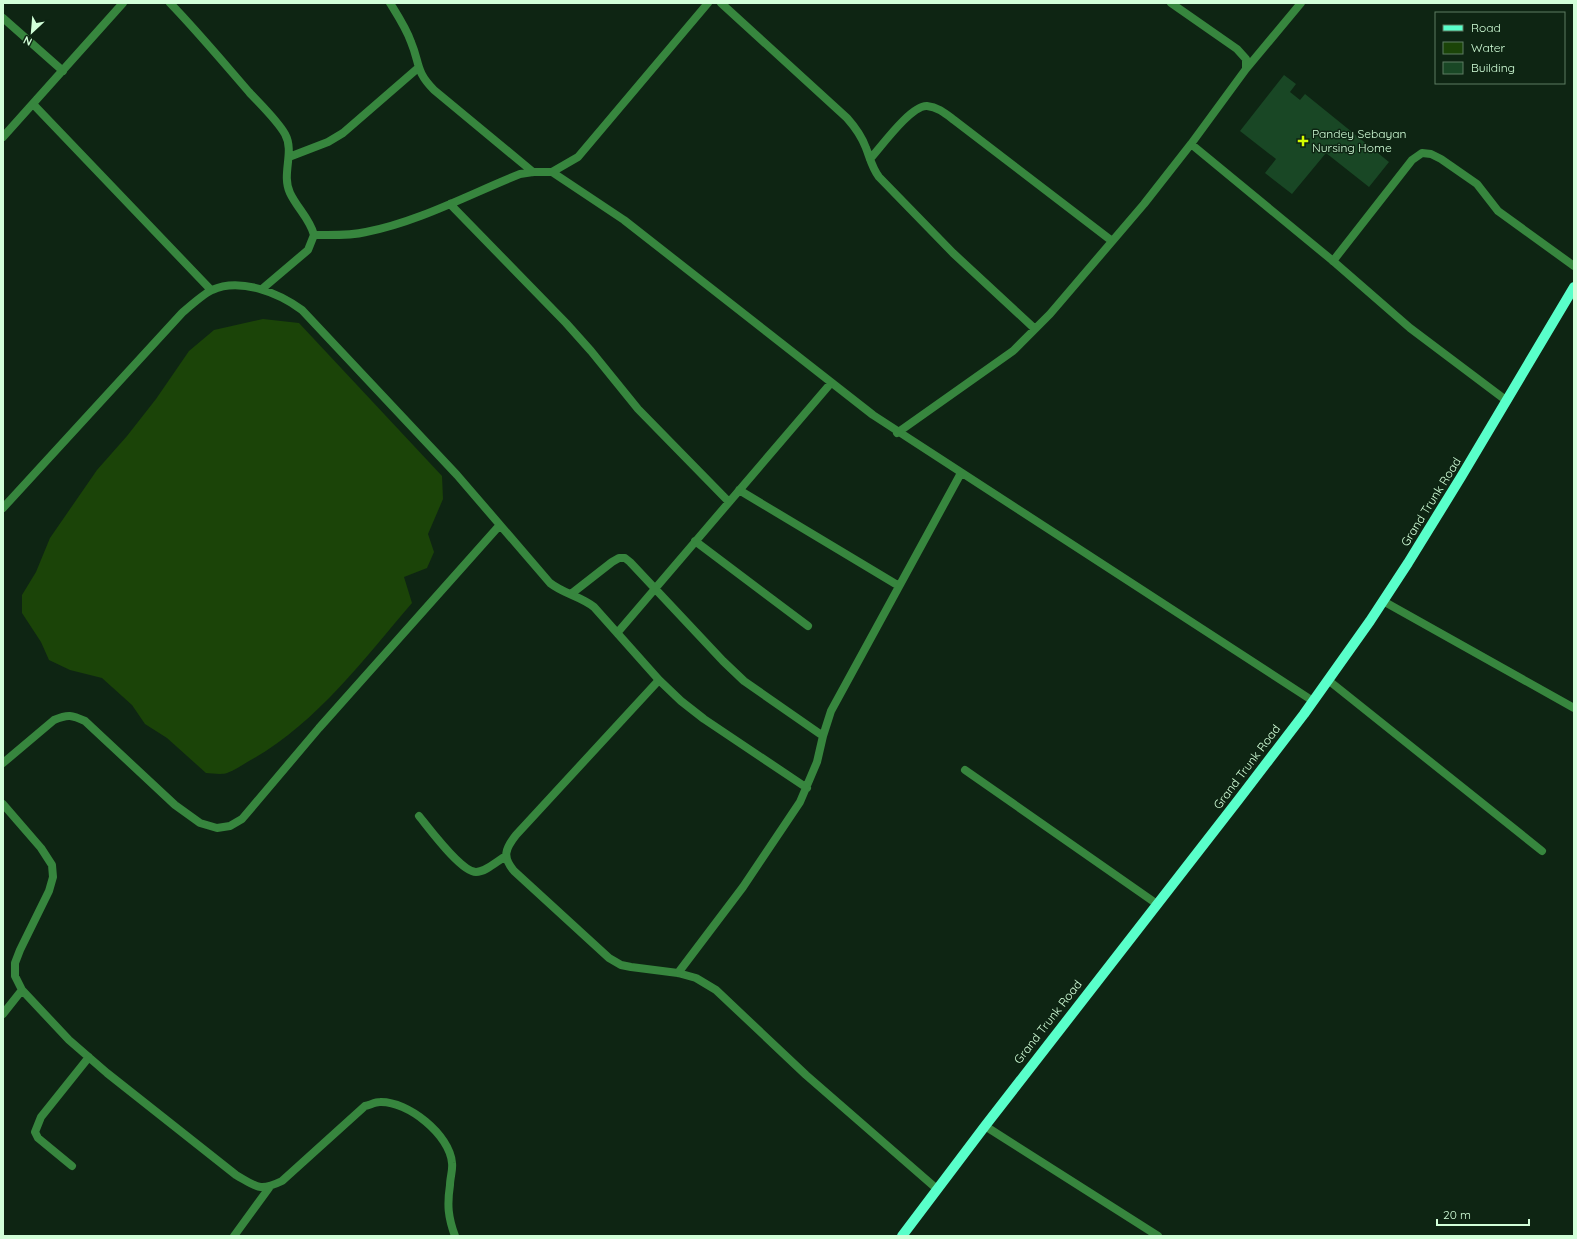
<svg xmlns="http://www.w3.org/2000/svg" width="1577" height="1239" viewBox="0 0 1577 1239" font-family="Quicksand,sans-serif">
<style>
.water{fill:#1b4408}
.building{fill:#194725}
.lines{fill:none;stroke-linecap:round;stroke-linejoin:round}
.service{stroke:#37863e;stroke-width:8}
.minor{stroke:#37863e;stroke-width:8}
.primary{stroke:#59ffca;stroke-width:10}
.poi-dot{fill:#d6fd00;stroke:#0e2513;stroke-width:1.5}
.labels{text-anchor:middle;stroke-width:3;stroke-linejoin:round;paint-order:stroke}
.poi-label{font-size:12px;fill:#d2ffd9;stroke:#0e2513;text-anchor:start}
.street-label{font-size:12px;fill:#d2ffd9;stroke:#0e2513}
</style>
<rect width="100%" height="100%" fill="#0e2513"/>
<path class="water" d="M263,319L299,323L442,476L443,499L428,534L434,552L427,568L404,577L412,603C364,659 314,726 249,761C242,765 235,770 227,773C221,775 212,773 206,773L167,738L145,724L132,705L102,678L70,670L49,660L41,642L22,613V595L36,572L50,538L97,470L127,436L156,399L189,351L214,330Z"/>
<path class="building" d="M1284,75L1296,84L1290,92L1300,100L1305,94L1389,162L1369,187L1326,153L1292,194L1265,173L1276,159L1240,131Z"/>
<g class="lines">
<path class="service" d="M1333,261L1412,160L1422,153L1431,154L1441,159L1477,184L1498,211L1574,266"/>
<path class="minor" d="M170,3C198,32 223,62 249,92C260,104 277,120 285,134C295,152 281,174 290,193C297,208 310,219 314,235L308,250L262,289
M390,3C398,16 406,28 411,42C420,63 415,71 434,90L533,172
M721,3L847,118C855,127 862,137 866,148C870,158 872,168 879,177L953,253L1035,329
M3,18L63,71
M1246,69L1301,3
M33,104L211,290
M3,137L123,3
M1191,144L1333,261L1410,328L1507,401
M289,157L328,142L343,133L418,68
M870,159C881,147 911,105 927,106C938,107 946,114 954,120L1112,241
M552,172L624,220L873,415L1313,701
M450,204L566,323L591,351L638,409L729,502
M314,235C332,235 349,236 366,232C418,222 470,194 520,174L533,172H552L578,157L708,3
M897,433L1013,351L1050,314L1144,204L1191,144L1246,69V59L1237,49L1171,3
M739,490L899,586
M3,508L182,313C190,306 202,295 212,290C240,277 279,293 302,310L457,475L550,583C564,594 580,596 594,607L659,680L681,701L704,719L807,788
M695,541L808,626
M571,594L612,562L619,558H625L630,562L723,661L744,681L823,736
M1383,601L1574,708
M618,632L831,383
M659,680L516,835C505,849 502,857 514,871L609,958L621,965L631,967L678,973L696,978L716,990L806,1075L937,1189
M1328,680L1542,851
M3,763L54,720C68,714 72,715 85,721L175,805L200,823L217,828L230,826L242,819L319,728L499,526
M965,770L1157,904
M3,804L41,848L52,865L53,877L49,891L20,950L15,963V976L22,990L69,1040L107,1073L236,1175C257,1187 259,1192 282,1181L365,1106C370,1105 375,1102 380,1102C408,1101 450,1135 452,1163C453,1170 450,1178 450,1185C447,1205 448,1217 455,1236
M419,816C429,828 461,872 476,872C486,872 497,861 506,856
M678,973L743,887L800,802L817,762L823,736L831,711L961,473
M3,1014L22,990
M985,1126L1158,1236
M72,1166L38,1138L35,1132L41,1117L89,1057
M234,1236L269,1188"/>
<path class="primary" d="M902,1236L985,1126L1239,799L1304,714L1370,621L1408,563L1461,477L1574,287"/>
</g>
<path class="poi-dot" d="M1301 135h4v4h4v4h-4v4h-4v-4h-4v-4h4z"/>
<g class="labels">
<g class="poi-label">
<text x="1312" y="138">Pandey Sebayan<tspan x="1312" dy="14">Nursing Home</tspan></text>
</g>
<g class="street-label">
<text transform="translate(1431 502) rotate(-58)" y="4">Grand Trunk Road</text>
<text transform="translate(1247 767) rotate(-53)" y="4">Grand Trunk Road</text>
<text transform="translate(1048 1022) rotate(-52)" y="4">Grand Trunk Road</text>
</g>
</g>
<rect width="1577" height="1239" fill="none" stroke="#d2ffd9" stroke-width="8"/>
<rect x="1435" y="12" width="130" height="72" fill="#0e2513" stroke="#5c7c62"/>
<rect x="1443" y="25" width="20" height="6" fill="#59ffca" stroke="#5c7c62"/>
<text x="1471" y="32" font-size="12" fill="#d2ffd9">Road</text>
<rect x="1443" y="42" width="20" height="12" fill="#1b4408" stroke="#5c7c62"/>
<text x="1471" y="52" font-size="12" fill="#d2ffd9">Water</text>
<rect x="1443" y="62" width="20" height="12" fill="#194725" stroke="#5c7c62"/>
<text x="1471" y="72" font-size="12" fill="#d2ffd9">Building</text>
<g transform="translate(32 32) rotate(206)" stroke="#0e2513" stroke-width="3" paint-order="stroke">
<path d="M0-3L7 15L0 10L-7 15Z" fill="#d2ffd9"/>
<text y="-6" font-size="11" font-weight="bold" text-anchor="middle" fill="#d2ffd9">N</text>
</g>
<path d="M1437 1219v6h92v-6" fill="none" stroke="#d2ffd9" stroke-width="2"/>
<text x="1443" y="1219" font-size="12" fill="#d2ffd9" stroke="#0e2513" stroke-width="3" paint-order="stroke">20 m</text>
</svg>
